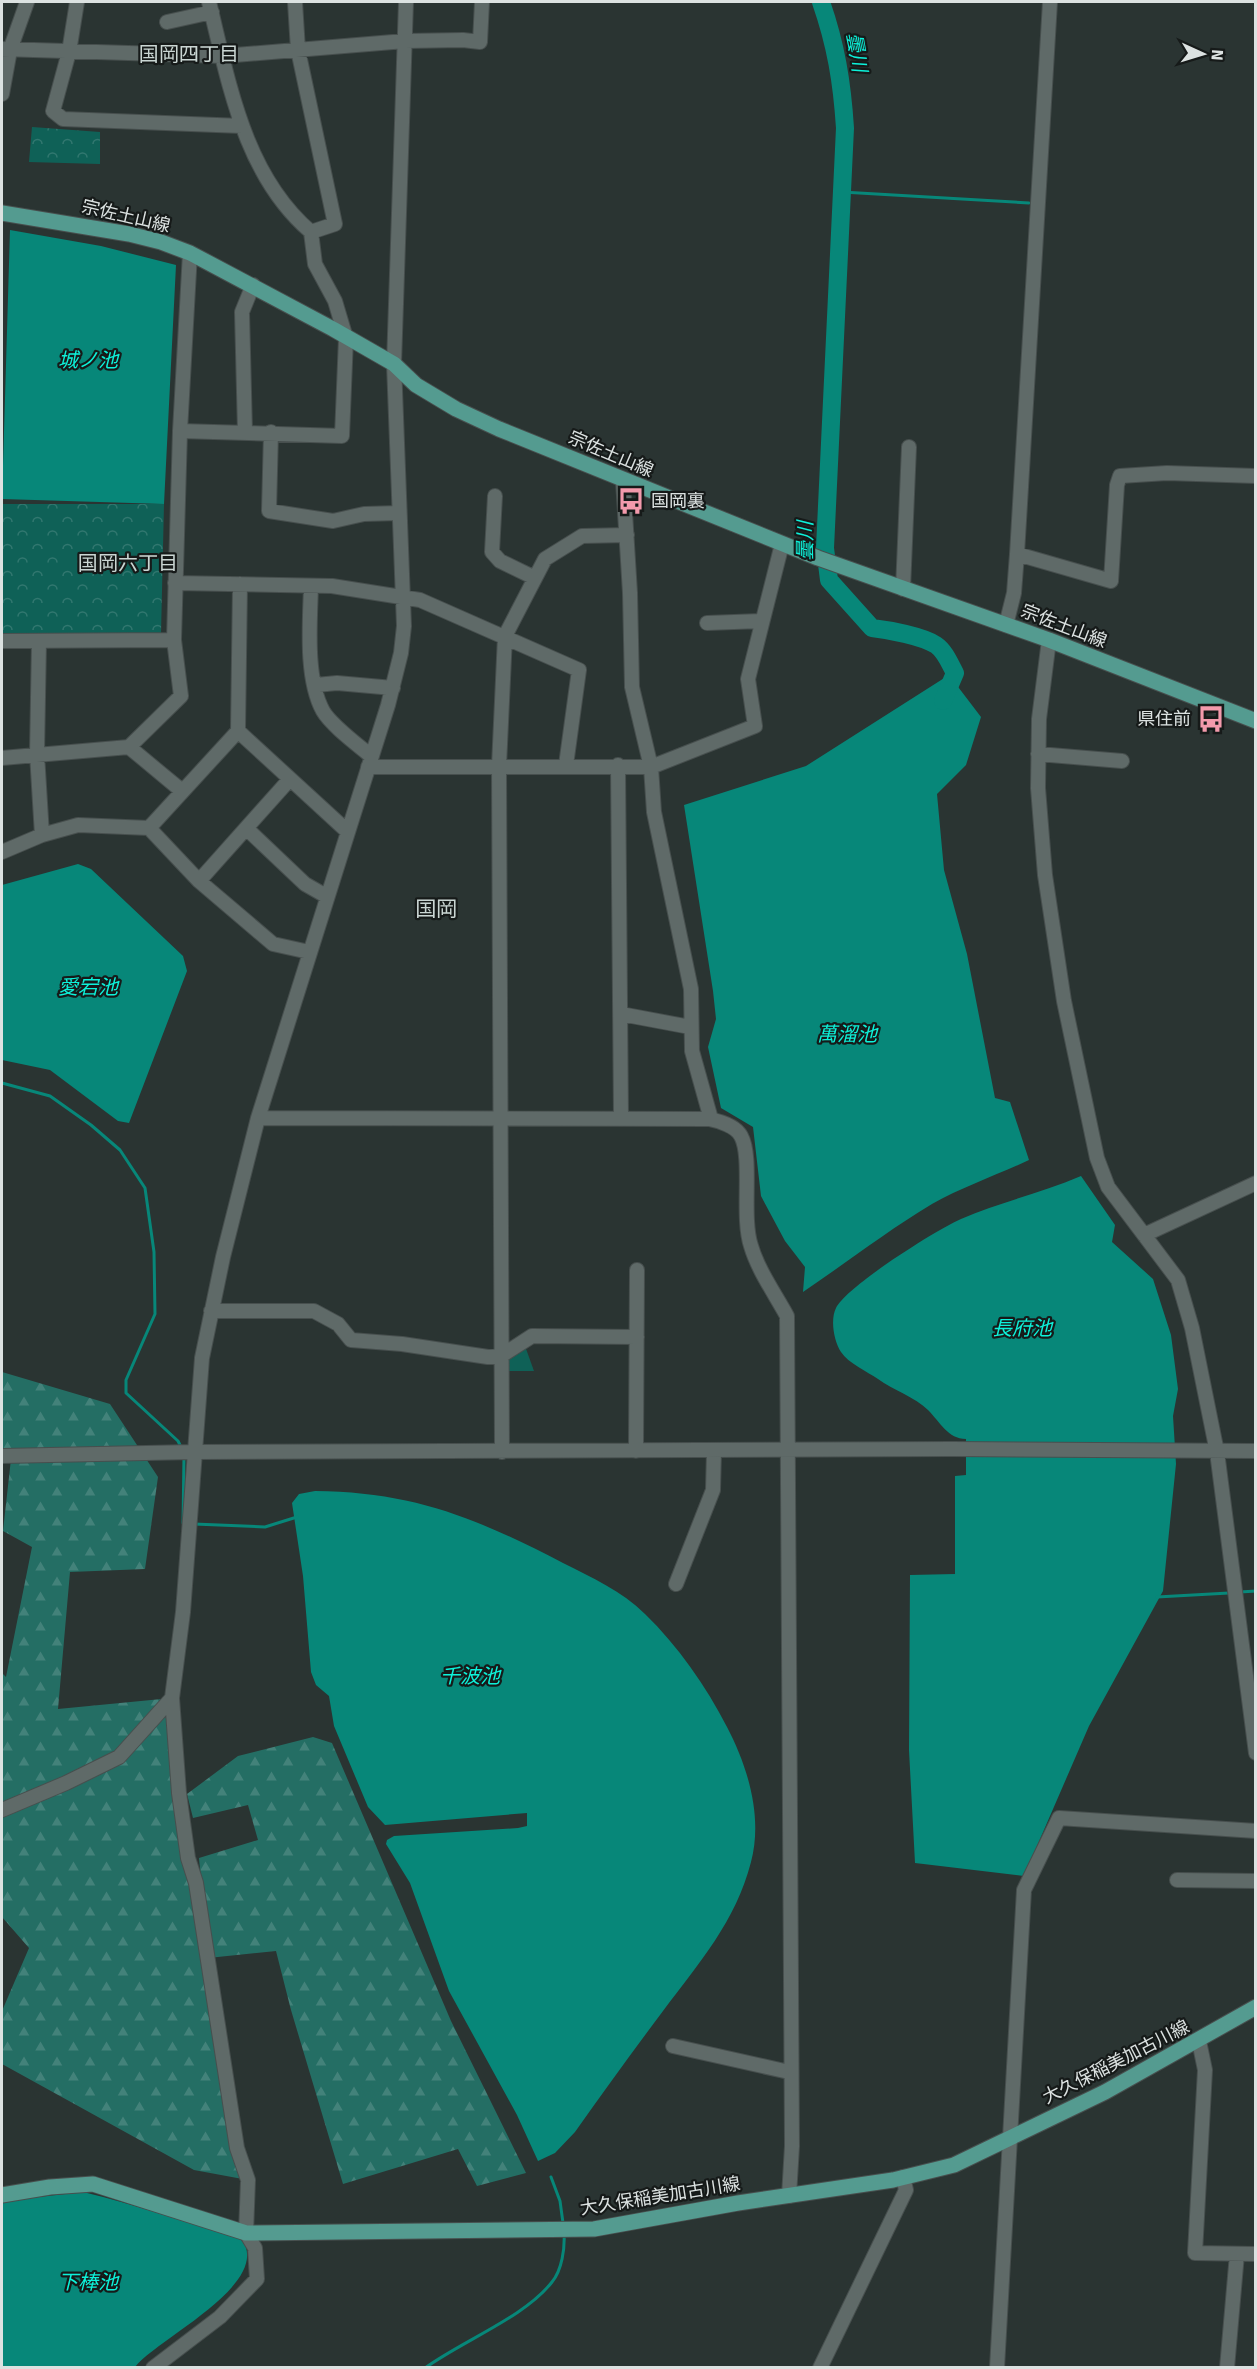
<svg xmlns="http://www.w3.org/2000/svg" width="1257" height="2369" viewBox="0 0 1257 2369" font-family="Signika,'Noto Sans JP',sans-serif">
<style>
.grass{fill:#0f6157}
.forest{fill:url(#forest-firs)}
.park{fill:url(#park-crowns)}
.water{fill:#078779}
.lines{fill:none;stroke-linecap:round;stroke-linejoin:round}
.stream{stroke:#078779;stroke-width:3}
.river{stroke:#078779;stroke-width:18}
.minor-casing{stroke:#474f4e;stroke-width:16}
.major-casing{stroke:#474f4e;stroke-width:17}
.minor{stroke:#5f6a68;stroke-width:14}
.major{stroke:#549b90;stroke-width:15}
.labels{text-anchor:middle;stroke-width:4.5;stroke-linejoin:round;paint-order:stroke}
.street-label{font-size:18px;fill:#dce2e1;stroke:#161a19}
.poi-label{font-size:18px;fill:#dce2e1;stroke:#161a19;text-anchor:start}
.water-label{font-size:20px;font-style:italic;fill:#0df2da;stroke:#161a19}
.neighbourhood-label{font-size:20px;fill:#cad6d3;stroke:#161a19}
.quarter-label{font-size:21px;fill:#cad6d3;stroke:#161a19}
</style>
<defs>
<pattern id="forest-firs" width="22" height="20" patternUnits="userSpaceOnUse" patternTransform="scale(1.5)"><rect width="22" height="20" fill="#246e64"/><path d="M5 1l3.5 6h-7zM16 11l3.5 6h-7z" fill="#43827a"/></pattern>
<pattern id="park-crowns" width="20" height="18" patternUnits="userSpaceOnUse" patternTransform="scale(1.5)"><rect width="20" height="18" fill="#0f6157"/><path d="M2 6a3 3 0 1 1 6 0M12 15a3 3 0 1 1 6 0" fill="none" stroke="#31776f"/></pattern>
</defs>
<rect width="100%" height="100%" fill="#2a3432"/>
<path class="grass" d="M525,1346L534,1371H508V1356Z"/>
<path class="forest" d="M2,1372L110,1404L158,1477L145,1569L70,1572L58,1709L172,1698L208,1954L199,1858L258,1840L248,1805L193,1818L187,1794L238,1756L313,1737L332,1743L451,2021L526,2173L477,2186L458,2149L343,2184L291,2010L276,1951L208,1958L248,2180L194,2170L2,2064V2011L29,1948L2,1917V1673L6,1677L32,1547L3,1531L12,1450L2,1448Z"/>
<path class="park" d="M32,127L100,132V164L29,162Z
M2,504H164L161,633L151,641L2,634Z"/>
<path class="water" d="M10,230L101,246L176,265L164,504L2,499Z
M949,675L981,717L966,765L937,794L944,870L967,954L995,1098L1010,1102L1029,1160C997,1175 962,1187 932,1204C887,1231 846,1263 803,1292L805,1267L785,1241L761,1196L753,1127L721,1108L708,1047L716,1019L713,991L684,805L806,766Z
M78,864L91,869L183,956L187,971L129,1123L118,1121L50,1070L2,1060V885Z
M1081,1176L1115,1225L1112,1242L1153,1279L1171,1335L1178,1389L1173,1416L1176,1464L1163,1591L1089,1726L1024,1876L915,1863L909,1750L910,1575L955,1574V1476L966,1475V1439C948,1439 940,1422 928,1410C915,1397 893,1390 878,1379C868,1372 848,1363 841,1352C834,1341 830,1320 836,1308C847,1286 936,1230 961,1219C1000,1202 1042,1193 1081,1176Z
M315,1491C414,1492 476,1518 563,1563C591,1577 622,1591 645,1614C678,1646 706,1686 727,1727C748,1767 763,1817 751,1862C736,1921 699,1963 663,2011C633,2051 604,2091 575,2132L555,2153L538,2161L517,2115L449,1991L410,1883L386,1844L387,1840L394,1836L518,1828L527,1826V1813L385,1825L368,1807L334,1726L329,1696L316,1685L311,1672L303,1576L292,1503L299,1494Z
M83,2192C137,2205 188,2223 241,2238C275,2283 158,2338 135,2367H4L2,2364V2201Z"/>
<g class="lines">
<path class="stream" d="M842,192L1029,203
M2,1083L50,1096L91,1125L120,1150L145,1188L154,1252L155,1314L126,1380V1393L178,1441L181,1447
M183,1523L184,1456
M194,1524L265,1527L297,1517
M1240,1592L1256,1591
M1157,1597L1229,1593
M551,2177L560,2201L563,2223
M425,2368C462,2341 525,2317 552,2282C562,2270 565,2248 564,2233"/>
<path class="river" d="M821,2C836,45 842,82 845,128L825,548L829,580L872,628C889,630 922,636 936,645C945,651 950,664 955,673L943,701"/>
<defs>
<path id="minor" d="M77,2L69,52L53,111L63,119L242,126
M295,2L298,50L335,224L311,232
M167,22L212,12
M2,49L223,56L405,41L463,40L480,42L482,2
M2,94L10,50L27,2
M180,431L342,436L346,338L335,301L315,264L311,232C244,175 229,83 209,2
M245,432L242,312L253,285
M271,432L269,511L333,521L364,514L399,513
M623,480L630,593L632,687L651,767L654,812L691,989L692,1051L711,1119
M495,496L492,552L500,561L535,578
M1017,554L1111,581L1117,485L1120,476L1167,473L1256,476
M175,583L332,586L420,600L579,670L566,765
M311,586C310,622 305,678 323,711C331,725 358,745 371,756
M903,589L909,447
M707,623L761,621
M1006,625L1014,593L1017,554L1050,2
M1049,640L1039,719L1038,788L1045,875L1064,1001L1097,1158L1108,1187L1178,1280L1192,1328L1217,1452L1256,1753
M2,641L174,640L180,431L190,253
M39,641L37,754L42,835
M316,685L337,683L393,688
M238,731L347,831
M129,747L182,791
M1038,754L1122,761
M2,758L129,747L181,696L174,640
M618,765L621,1118
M368,767H651L755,726L748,679L782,544
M149,828L238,731L240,584
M247,829L305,884L326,896
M2,852L42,835L78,825L149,828L199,881L273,944L309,952
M199,881L290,779
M621,1014L690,1027
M258,1118L709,1119C719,1121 736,1126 741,1136C753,1158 741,1216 751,1246C758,1270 775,1294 787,1316L792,2146L789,2196
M1144,1235L1256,1183
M211,1311H314L338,1324L351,1340L402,1344L488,1357L501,1356L532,1336L637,1337
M636,1451L637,1270
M502,1452L499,766L505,636L545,559L582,536L627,535
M2,1456L193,1452L952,1449L1256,1451
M676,1584L713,1490L714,1451
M2,1810L66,1783L119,1757L172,1698
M1177,1880L1256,1881
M1199,2041L1205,2070L1195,2253L1256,2254
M673,2046L789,2072
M153,2368L220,2317L257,2279L255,2248L246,2233L248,2180L237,2148L196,1883L188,1858L179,1793L172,1698L183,1612L202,1358L223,1257L258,1118L388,705L401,653L404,626L394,364L406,2
M820,2368L906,2190L903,2177
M997,2368L1024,1890L1059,1818L1256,1831
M1227,2368L1237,2254"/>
<path id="major" d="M2,213L129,234L161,242L190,253L333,329L394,364L416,385L456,409L499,429L818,558L1049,640L1256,721
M2,2195L50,2187L93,2184L246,2233L594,2229L738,2203L893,2180L954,2165L1105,2092L1256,2007"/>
</defs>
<use href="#minor" class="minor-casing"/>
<use href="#major" class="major-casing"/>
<use href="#minor" class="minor"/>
<use href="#major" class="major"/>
</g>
<defs>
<symbol id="bus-bare" viewBox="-9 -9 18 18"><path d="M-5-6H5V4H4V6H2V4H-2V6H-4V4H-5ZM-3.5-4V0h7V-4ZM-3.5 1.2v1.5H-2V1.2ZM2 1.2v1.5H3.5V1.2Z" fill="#f39aac" stroke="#161a19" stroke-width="2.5" paint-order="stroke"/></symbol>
</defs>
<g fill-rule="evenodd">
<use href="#bus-bare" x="612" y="482" width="38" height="38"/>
<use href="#bus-bare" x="1192" y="700" width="38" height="38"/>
</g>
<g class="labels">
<g class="street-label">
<text transform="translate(126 216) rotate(13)" y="6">宗佐土山線</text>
<text transform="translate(611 454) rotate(23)" y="6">宗佐土山線</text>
<text transform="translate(1064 626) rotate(21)" y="6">宗佐土山線</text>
<text transform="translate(1116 2062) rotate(-27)" y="6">大久保稲美加古川線</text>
<text transform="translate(660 2196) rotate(-9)" y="6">大久保稲美加古川線</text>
</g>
<g class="poi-label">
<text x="651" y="507">国岡裏</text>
<text x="1191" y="725" text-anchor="end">県住前</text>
</g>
<g class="water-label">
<text transform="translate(857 52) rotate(80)" y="7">曇川</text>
<text x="88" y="367">城ノ池</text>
<text transform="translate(805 541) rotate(-90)" y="7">曇川</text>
<text x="88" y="994">愛宕池</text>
<text x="847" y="1041">萬溜池</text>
<text x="1022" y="1335">長府池</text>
<text x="470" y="1683">千波池</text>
<text x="88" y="2289">下棒池</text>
</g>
<g class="neighbourhood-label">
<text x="189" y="61">国岡四丁目</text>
<text x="128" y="570">国岡六丁目</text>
</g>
<g class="quarter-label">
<text x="436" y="916">国岡</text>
</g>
</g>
<rect width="1257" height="2369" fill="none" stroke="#dce2e1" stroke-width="6"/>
<g transform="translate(1203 54) rotate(94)" stroke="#161a19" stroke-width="4.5" paint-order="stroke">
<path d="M0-4.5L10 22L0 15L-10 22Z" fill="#dce2e1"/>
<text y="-9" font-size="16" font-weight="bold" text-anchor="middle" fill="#dce2e1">N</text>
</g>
</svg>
